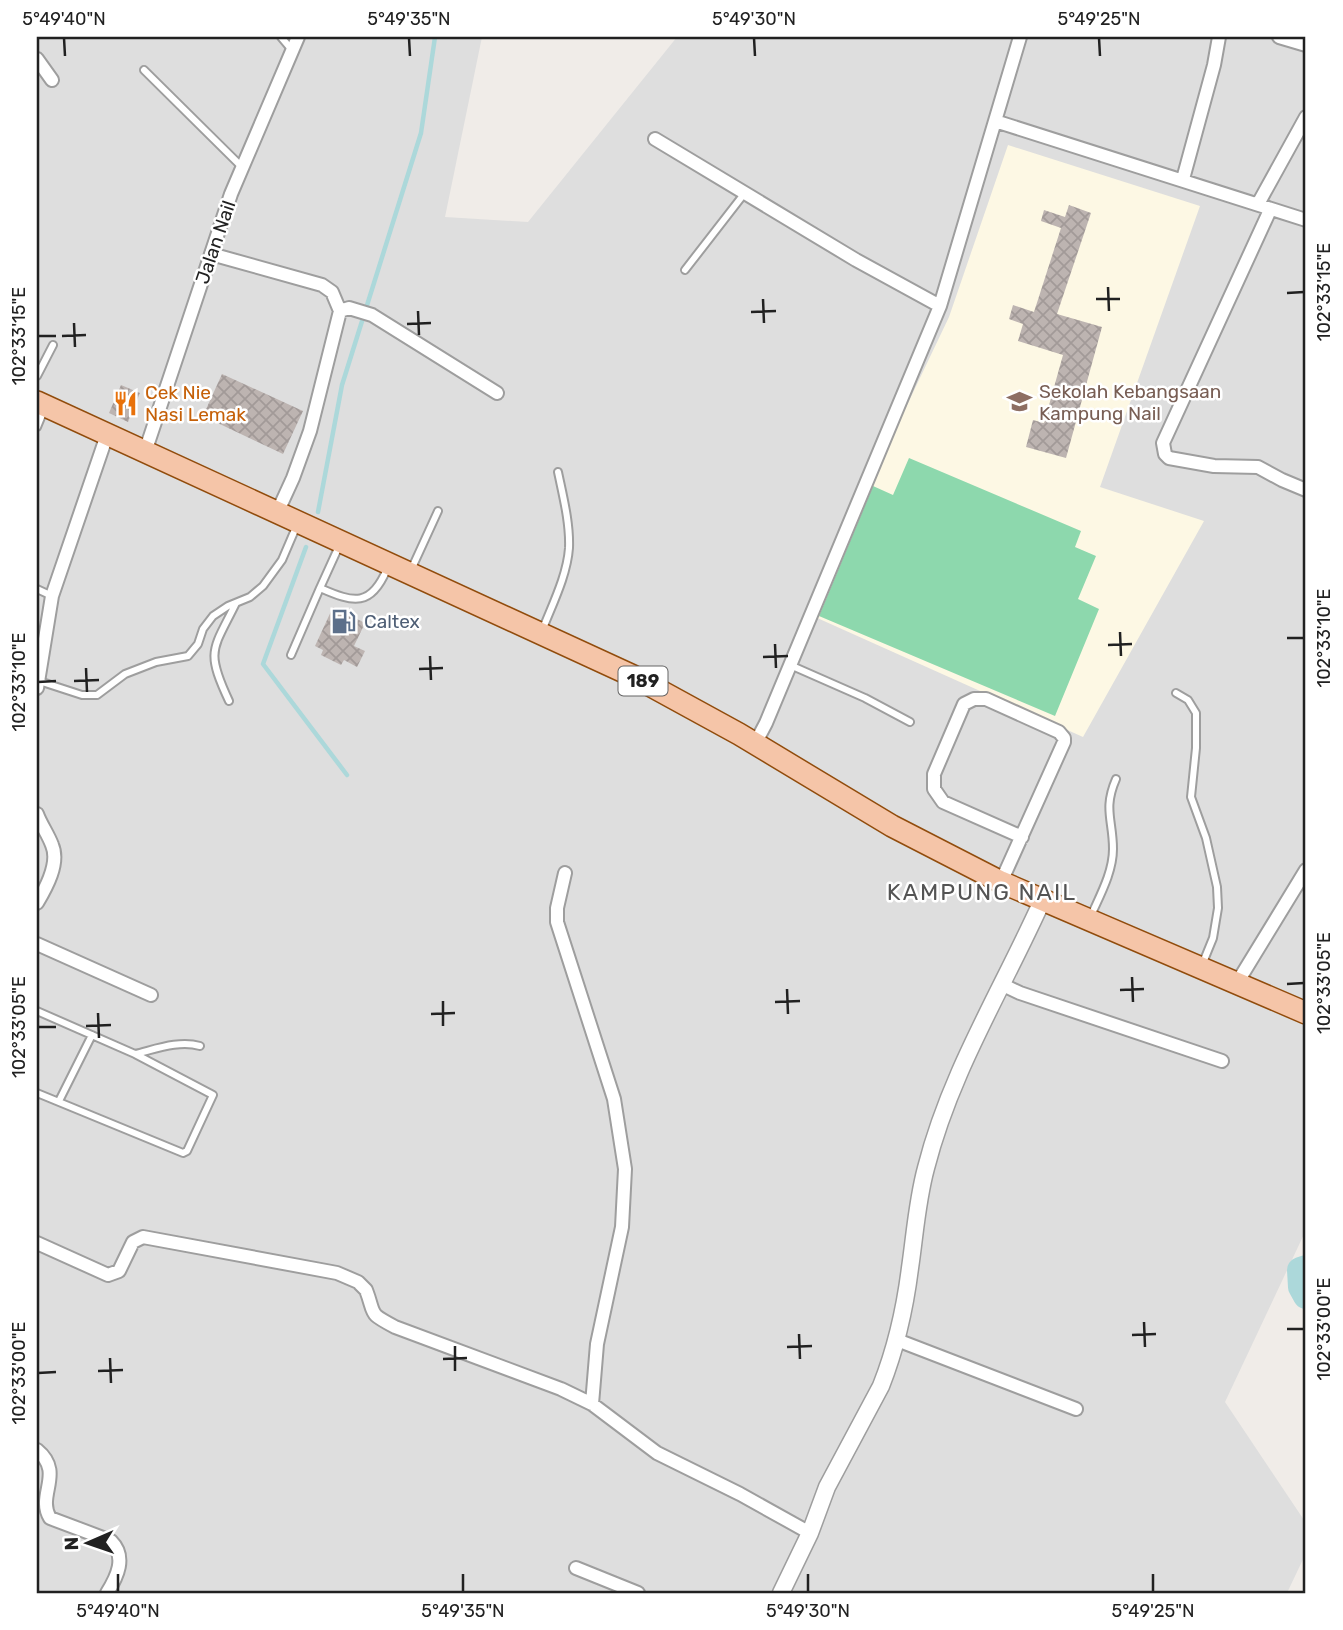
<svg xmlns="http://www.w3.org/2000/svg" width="1343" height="1630" viewBox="0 0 1343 1630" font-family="Rubik,sans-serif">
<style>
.residential{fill:#dedede}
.education{fill:#fdf8e4}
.pitch{fill:#8dd8ad}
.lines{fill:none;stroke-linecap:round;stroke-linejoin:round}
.stream{stroke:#acd8da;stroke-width:4.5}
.river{stroke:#acd8da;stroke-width:26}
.building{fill:url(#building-cross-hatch)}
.service-casing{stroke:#9e9e9e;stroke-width:10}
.minor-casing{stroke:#9e9e9e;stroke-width:16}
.tertiary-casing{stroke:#9e9e9e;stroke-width:19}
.primary-casing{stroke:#914c0c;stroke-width:24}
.service{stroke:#fff;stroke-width:6}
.minor{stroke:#fff;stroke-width:12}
.tertiary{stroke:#fff;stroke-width:16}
.primary{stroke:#f5c5a8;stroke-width:21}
.ticks{fill:none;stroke:#212121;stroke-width:2.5}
.labels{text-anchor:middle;stroke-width:5;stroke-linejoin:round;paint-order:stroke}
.shield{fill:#fff;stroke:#646464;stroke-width:2}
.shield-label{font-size:18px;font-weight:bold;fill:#212121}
.street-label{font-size:19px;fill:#212121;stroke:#fff}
.education-label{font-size:19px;fill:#785e54;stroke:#fff;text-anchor:start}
.food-label{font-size:19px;fill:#c56008;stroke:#fff;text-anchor:start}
.service-label{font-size:19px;fill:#4e5e75;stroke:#fff;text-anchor:start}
.quarter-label{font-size:23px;letter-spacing:2px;fill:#545454;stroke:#fff}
.neatline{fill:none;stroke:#212121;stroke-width:2.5}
.ticks-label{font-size:18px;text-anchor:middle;fill:#212121}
</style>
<defs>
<pattern id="building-cross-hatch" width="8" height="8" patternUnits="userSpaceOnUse" patternTransform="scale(1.75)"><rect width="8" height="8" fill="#bdb4b1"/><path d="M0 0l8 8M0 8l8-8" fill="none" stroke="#a29a98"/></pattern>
</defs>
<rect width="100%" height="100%" fill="#f0ece8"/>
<path class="residential" d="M37,37H482L445,217L528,222L677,37H1306V1230L1225,1402L1306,1523V1553L1287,1593H37Z"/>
<path class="education" d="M1008,145L1200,206L1100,487L1204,521L1083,737L815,617L868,487L949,317Z"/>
<path class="pitch" d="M909,458L1081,531L1075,547L1096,556L1078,599L1099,609L1055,716L819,616L873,486L893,495Z"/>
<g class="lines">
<path class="stream" d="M318,512L342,385L421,133L435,37
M306,547L263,664L347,775"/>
<path class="river" d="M1306,1268L1300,1270L1301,1287L1306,1296"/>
</g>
<path class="building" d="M1069,205L1091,213L1057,314L1102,327L1066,458L1026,447L1033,420L1044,423L1063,355L1018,341L1023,324L1009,319L1013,305L1034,312L1061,228L1041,221L1044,210L1065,217Z
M222,374L303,411L283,454L203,416Z
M121,385L140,393L128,422L109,413Z
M333,607L365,623L354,646L365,651L357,667L344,660L341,665L321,655L323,650L315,646Z"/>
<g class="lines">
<defs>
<path id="service" d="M281,37L292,50
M144,70L243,168
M685,270L744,194
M37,376L53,345
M37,427L44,410
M340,544L320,588C354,603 371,607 387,569
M411,570L438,511
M37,589L52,596
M542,631C552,605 567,576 569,548C570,523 563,496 558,472
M291,655L320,588
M790,665L865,698L910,722
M39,681L82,695H97L125,674L156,662L188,656L198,644L203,629L213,616L228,606L250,597L263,586L282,560L297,525
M1176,693L1188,700L1196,713V748L1191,797L1206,838L1217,887L1218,908L1213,938L1202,965
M229,701C205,650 213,650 236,603
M1090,918C1099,897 1113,873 1113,849C1113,820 1103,809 1116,779
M37,1011L135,1054L213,1095L187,1151L183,1153L37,1093
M135,1054C156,1049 179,1040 200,1046
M59,1101L92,1035"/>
<path id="minor" d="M1279,37L1306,45
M37,59L52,80
M995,121L1306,220
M655,139L856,260L940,306
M1183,179L1214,65L1219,37
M1258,204L1306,117
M1270,210L1163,443L1165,454L1169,458L1214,466L1258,467L1282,480L1306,490
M211,254L322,285L332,292L340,311
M145,452L231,194L298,37
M277,513L293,478L310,431L340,311L349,308L372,315L497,393
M37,688L52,596L107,435
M755,744L766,723L940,306L1020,37
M37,814C41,825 48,834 52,845C60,863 46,888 37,903
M565,873L557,908V922L614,1099L625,1169L622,1227L597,1344L592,1404
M1001,882L1064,742V738L1059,732L986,699H974L964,704L934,774V789L943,802L1022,837
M37,944L151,995
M1237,983L1306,870
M1001,984L1020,993L1222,1061
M37,1243L108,1275L119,1271L133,1242L143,1237L337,1273L358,1282L366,1290C376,1316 367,1312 395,1327L561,1389L592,1404L657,1453L740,1494L810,1533
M897,1340L1076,1409
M37,1450C65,1473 36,1495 50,1518L111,1541C127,1557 117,1577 107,1593
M576,1568L638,1593"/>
<path id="tertiary" d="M781,1593L810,1533L827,1487L881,1386C896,1348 905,1308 910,1268C915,1234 917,1201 926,1168C950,1073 1002,990 1042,901"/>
<path id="primary" d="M37,402L633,676L739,734L892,826L1001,882L1306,1013"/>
</defs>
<use href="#service" class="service-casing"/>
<use href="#minor" class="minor-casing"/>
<use href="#tertiary" class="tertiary-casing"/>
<use href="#primary" class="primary-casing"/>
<use href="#service" class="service"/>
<use href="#minor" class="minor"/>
<use href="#tertiary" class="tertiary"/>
<use href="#primary" class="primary"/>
</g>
<path class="ticks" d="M64,38L65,56M409,38L410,56M754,38L755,56M1099,38L1100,56M1108,287L1109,311M1287,293L1304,292M763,299L764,323M1096,299H1120M418,311L419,335M751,312L776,311M74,323L75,347M407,324L431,323M38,336H56M62,336L86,335M1120,632L1121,656M1287,638H1304M775,644L776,668M1108,645L1132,644M430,656L431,680M763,657L788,656M86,668L87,692M419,669L443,668M74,681L99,680M38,682L56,681M1132,977L1133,1002M1287,984L1304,983M787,989L788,1014M1120,990L1144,989M443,1001V1026M775,1002L800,1001M98,1013L99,1038M431,1014L455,1013M86,1026L111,1025M38,1027H56M1144,1322L1145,1347M1287,1329H1304M799,1334L800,1359M1132,1335L1156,1334M455,1346V1371M787,1347L812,1346M110,1358L111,1383M443,1359L467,1358M98,1371L123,1370M38,1373L56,1372M118,1574V1592M463,1574V1592M808,1574V1592M1153,1574V1592"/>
<defs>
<symbol id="school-bare" viewBox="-9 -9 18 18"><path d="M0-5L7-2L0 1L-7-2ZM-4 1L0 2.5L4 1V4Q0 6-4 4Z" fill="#8d6e63" stroke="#fff" stroke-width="2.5" paint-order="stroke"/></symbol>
<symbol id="restaurant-bare" viewBox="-9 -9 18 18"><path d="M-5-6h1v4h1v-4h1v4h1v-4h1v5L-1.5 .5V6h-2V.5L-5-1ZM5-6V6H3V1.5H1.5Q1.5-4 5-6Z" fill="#e8710a" stroke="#fff" stroke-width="2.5" paint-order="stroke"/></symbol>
<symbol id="fuel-bare" viewBox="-9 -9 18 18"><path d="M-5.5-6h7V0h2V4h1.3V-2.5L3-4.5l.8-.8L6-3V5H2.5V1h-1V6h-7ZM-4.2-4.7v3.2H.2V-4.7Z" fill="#5c6f8a" stroke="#fff" stroke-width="2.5" paint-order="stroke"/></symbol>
</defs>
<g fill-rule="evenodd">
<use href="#school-bare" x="1002" y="384" width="35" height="35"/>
<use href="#restaurant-bare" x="108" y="386" width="35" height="35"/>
<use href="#fuel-bare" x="326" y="604" width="35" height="35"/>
</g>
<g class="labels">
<rect class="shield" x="618.5" y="666.5" width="49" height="29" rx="5"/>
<g class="shield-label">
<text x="643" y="687">189</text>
</g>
<g class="street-label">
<text transform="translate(215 242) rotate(-71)" y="7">Jalan Nail</text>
</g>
<g class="education-label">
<text x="1039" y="398">Sekolah Kebangsaan<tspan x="1039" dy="22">Kampung Nail</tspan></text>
</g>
<g class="food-label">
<text x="145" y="399">Cek Nie<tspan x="145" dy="22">Nasi Lemak</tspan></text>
</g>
<g class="service-label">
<text x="364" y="628">Caltex</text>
</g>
<g class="quarter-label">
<text x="982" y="900">KAMPUNG NAIL</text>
</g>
</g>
<rect width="1343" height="1630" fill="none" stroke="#ffffff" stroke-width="77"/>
<g transform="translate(88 1543) rotate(268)" stroke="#ffffff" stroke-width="5" paint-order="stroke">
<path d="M0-5L12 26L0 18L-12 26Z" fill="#212121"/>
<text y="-10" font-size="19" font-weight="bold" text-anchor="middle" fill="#212121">N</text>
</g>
<rect x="38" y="38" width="1266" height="1554" class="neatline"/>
<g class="ticks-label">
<text x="64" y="25">5°49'40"N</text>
<text x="409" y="25">5°49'35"N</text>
<text x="754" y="25">5°49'30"N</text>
<text x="1099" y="25">5°49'25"N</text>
<text transform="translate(1324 292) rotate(-90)" y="6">102°33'15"E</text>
<text transform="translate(19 336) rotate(-90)" y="6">102°33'15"E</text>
<text transform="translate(1324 638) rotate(-90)" y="6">102°33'10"E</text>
<text transform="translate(19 682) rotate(-90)" y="6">102°33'10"E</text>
<text transform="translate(1324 983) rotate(-90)" y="6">102°33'05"E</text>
<text transform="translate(19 1027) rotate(-90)" y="6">102°33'05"E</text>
<text transform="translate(1324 1329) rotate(-90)" y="6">102°33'00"E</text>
<text transform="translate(19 1373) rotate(-90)" y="6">102°33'00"E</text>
<text x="118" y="1617">5°49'40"N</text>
<text x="463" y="1617">5°49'35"N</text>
<text x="808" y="1617">5°49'30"N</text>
<text x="1153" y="1617">5°49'25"N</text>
</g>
</svg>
